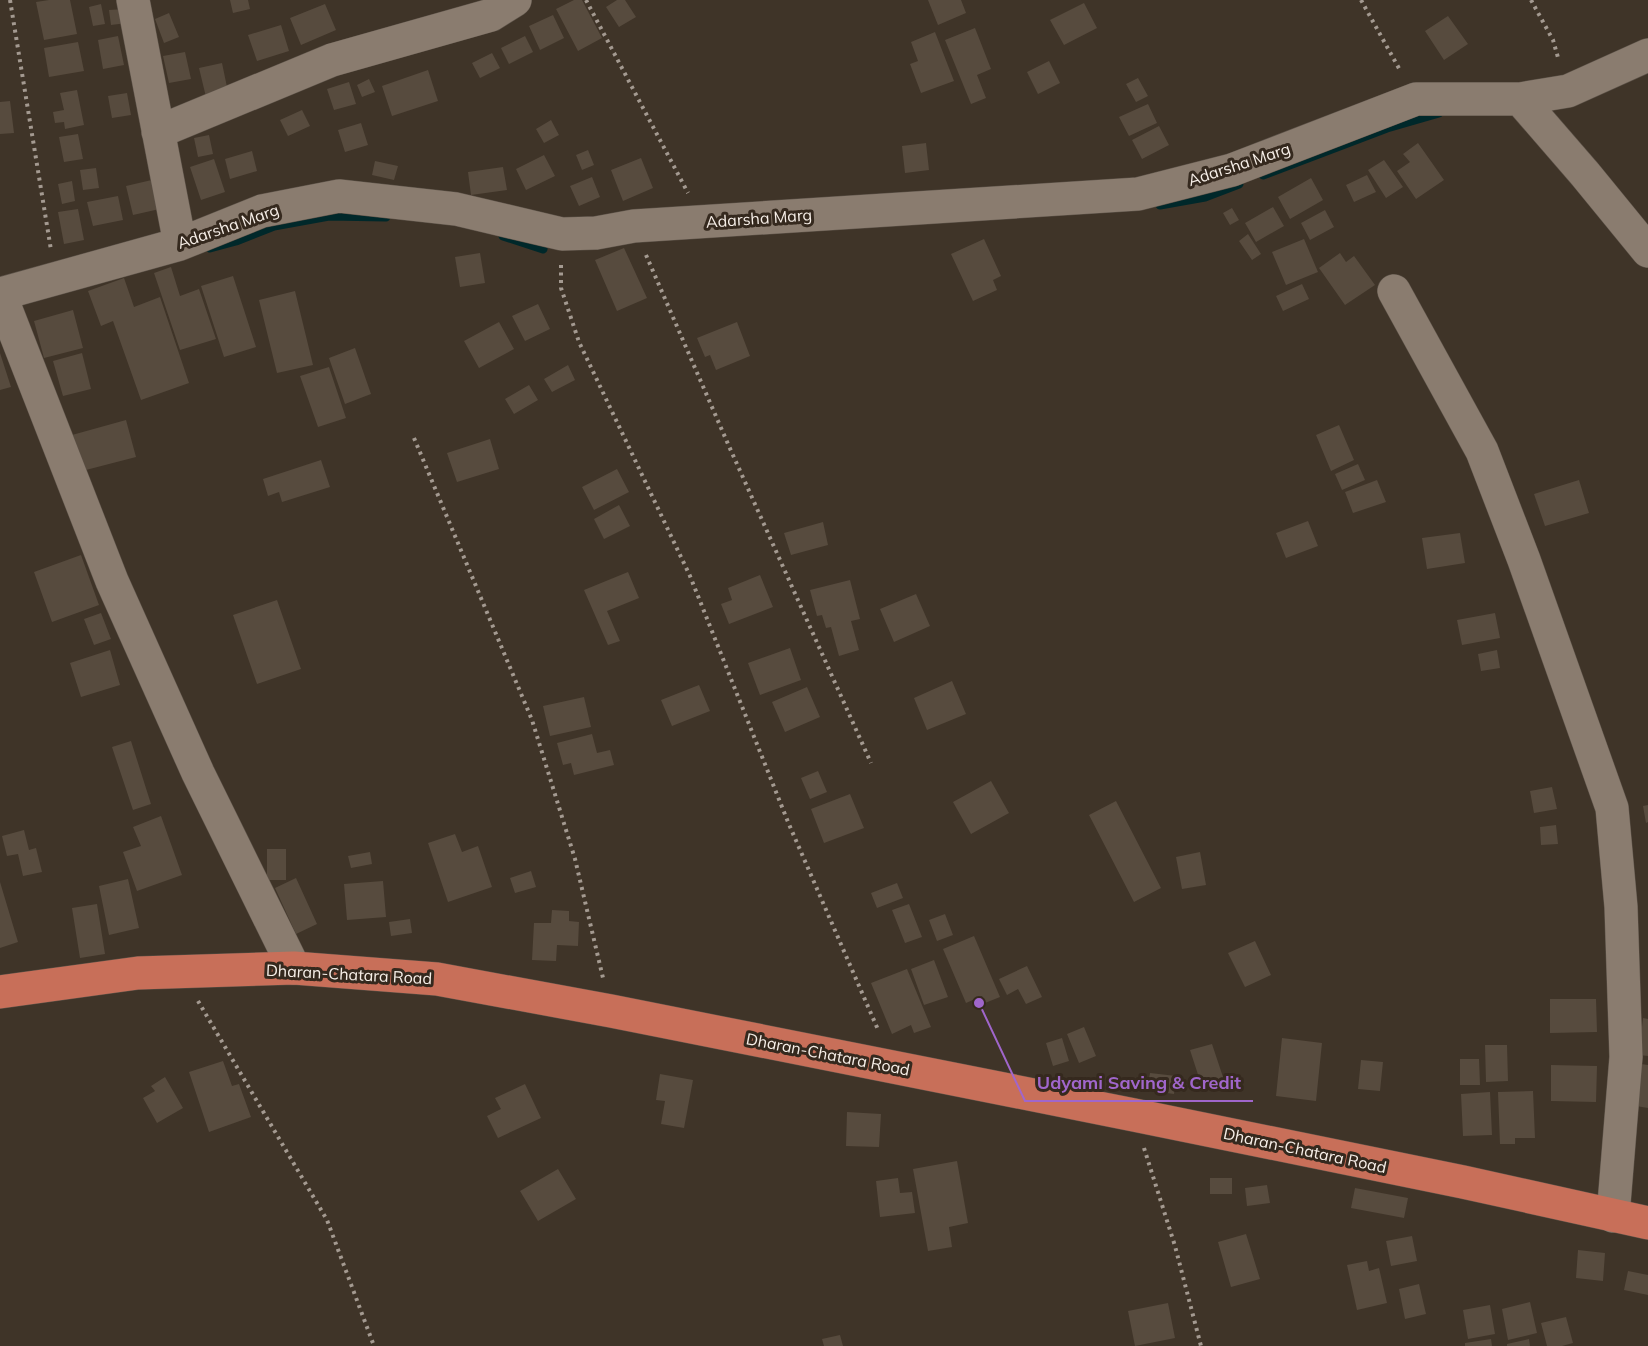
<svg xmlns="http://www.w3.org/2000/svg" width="1648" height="1346" viewBox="0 0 1648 1346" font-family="Mulish,sans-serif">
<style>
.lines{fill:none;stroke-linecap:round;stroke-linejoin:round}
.stream{stroke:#00282a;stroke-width:9}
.building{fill:#574b3e}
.minor-casing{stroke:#5c5248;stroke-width:34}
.major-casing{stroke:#5c5248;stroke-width:34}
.path{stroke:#a49a91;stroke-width:4;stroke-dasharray:3 4.5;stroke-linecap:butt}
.minor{stroke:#8a7c6f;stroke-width:33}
.major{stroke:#c86f59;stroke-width:33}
.labels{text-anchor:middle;stroke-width:6;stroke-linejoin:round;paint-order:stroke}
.street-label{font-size:16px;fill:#f7efe8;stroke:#35291e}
.leader{fill:none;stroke:#a066cb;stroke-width:2}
.callout-dot{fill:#a066cb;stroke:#35291e;stroke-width:2}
.callout-label{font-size:18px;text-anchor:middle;font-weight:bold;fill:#a066cb;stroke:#35291e;stroke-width:6;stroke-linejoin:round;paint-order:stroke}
</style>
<rect width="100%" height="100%" fill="#3f3428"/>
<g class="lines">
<path class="stream" d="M1263,175L1387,128L1439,113
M1160,205L1205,197L1239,184
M503,236L543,249
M210,248L236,241L274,226L329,216L386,217"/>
</g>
<path class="building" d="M49,0H70L77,34L44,40L36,2Z
M230,0H248L250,9L233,13Z
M574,0H582L602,38L578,51L556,9Z
M617,0H625L636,17L619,27L606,7Z
M928,0H961L966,13L938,25Z
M1084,3L1097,28L1064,45L1050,20Z
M101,4L105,24L93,26L89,7Z
M325,4L336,30L301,45L290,18Z
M125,9L127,23L111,25L109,10Z
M169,13L179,37L164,43L155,19Z
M553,15L564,38L540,50L529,26Z
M1448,16L1468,44L1444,60L1425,31Z
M281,25L289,51L257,61L248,35Z
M975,28L991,69L977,75L986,98L971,104L945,40Z
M935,32L954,81L921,93L910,64L918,61L911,42Z
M118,36L124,65L103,69L98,40Z
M525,36L533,52L509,64L501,48Z
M78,42L84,71L49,77L44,48Z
M185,52L191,79L169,83L163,56Z
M492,53L500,68L480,78L472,63Z
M1049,61L1060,83L1038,94L1027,72Z
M222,63L228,92L206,97L199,68Z
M428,70L438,101L392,116L382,86Z
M1138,78L1148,96L1136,102L1126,84Z
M369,79L375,92L362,97L357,85Z
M349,82L356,104L334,110L327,89Z
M77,90L84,125L65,129L64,122L55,123L53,112L64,110L60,93Z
M127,93L131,115L112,118L108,96Z
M10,101L14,133L0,134V102Z
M1148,104L1157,123L1129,136L1119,117Z
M302,110L310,126L288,136L280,120Z
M551,120L559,135L544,143L536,129Z
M361,123L368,145L345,152L338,130Z
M1159,126L1169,145L1142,159L1132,140Z
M78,134L83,159L64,162L59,137Z
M209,135L213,154L198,157L194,138Z
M926,143L929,170L905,173L902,146Z
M1418,143L1444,180L1416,199L1397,171L1410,162L1403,154Z
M588,150L594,165L582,170L576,155Z
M252,151L257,171L230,179L225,159Z
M544,155L555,176L526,190L516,169Z
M641,158L653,188L623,201L611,170Z
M214,159L225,192L201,200L190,167Z
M1384,160L1403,187L1386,198L1368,170Z
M375,161L398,166L394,180L372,175Z
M503,167L507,190L471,195L468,172Z
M96,168L99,188L83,190L80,170Z
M1367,175L1376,192L1354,202L1346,185Z
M592,177L600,197L579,206L570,186Z
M1311,178L1323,200L1290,219L1278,197Z
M156,179L164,208L133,215L126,186Z
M72,181L75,201L62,204L58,184Z
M118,196L123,220L93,226L87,202Z
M1273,207L1284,226L1256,242L1245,223Z
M1232,208L1239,220L1230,225L1223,213Z
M78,209L84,240L64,244L58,212Z
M1325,210L1334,227L1310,240L1301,223Z
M1248,234L1261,254L1252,260L1239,241Z
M984,239L1001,276L993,280L997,290L973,301L951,254Z
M1304,239L1318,272L1286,285L1272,252Z
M624,248L647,298L617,311L595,260Z
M480,253L485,283L460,287L455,257Z
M1340,253L1346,262L1354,256L1375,285L1345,305L1319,268Z
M171,267L180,296L199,289L216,339L180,350L154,273Z
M233,276L256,347L224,357L201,286Z
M124,278L134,307L160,297L189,383L141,400L113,321L101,326L88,291Z
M1302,284L1309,299L1283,311L1276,296Z
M295,291L313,365L277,373L259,300Z
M538,304L550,329L525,341L512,316Z
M73,310L83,348L44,358L34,321Z
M499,322L514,349L479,368L464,341Z
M737,322L750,356L716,370L710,355L705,357L697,338Z
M355,348L371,394L345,404L329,358Z
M0,353L11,387L0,390Z
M82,353L91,389L63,396L53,361Z
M568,365L575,380L552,392L544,379Z
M329,367L346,418L318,427L300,376Z
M529,385L538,400L514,414L505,399Z
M126,420L136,457L82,471L72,435Z
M1339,425L1354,460L1331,471L1316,435Z
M490,439L499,469L457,482L447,453Z
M321,460L330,487L282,502L279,492L268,496L263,479Z
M1358,464L1365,480L1342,490L1335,474Z
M617,469L629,492L594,510L582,487Z
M1377,480L1386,502L1353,513L1345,492Z
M1579,480L1589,513L1545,526L1534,494Z
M619,505L630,526L604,539L594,519Z
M1308,521L1318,546L1286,558L1276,533Z
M823,522L828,545L791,555L784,533Z
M1460,533L1465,563L1427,569L1422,538Z
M81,555L99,605L52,622L34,572Z
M628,572L639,598L607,611L620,641L608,645L584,590Z
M760,575L773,607L729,624L721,604L732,600L728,588Z
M850,580L860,619L851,621L859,650L839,656L831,627L826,628L822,615L817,616L810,590Z
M916,594L930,626L894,642L880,609Z
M277,600L301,669L257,684L233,615Z
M101,613L111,639L94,645L84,619Z
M1495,613L1500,638L1462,645L1457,620Z
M790,648L801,680L760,695L748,663Z
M110,650L120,685L81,697L70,663Z
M1497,650L1500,668L1481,671L1478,654Z
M952,681L966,714L927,730L914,698Z
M699,685L710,711L672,726L661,700Z
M807,687L820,717L785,732L772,702Z
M584,697L591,727L550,736L543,706Z
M592,734L597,753L610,750L614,765L574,775L571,763L563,765L557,743Z
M131,741L151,804L133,810L112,747Z
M818,771L827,792L810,799L801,778Z
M991,781L1009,813L971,834L953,802Z
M1552,787L1557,809L1534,813L1530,791Z
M850,794L864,828L824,843L811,809Z
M1116,801L1161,888L1134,902L1089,815Z
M1648,805V822L1646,823L1643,806Z
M161,816L182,875L137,891L123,852L141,846L133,827Z
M1556,825L1558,844L1541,845L1540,827Z
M24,830L29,850L36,848L42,872L23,876L18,854L7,856L2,836Z
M455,834L462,852L478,846L492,887L448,902L428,843Z
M267,849H286V880H267Z
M370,852L372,864L351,868L348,856Z
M1200,852L1206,885L1182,889L1176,857Z
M531,871L536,887L515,893L510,878Z
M296,878L317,924L296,934L275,888Z
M128,879L139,928L109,935L99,886Z
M383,881L386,917L347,920L344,884Z
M0,882L18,942L0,948Z
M897,883L903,898L877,908L871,893Z
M97,904L105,954L80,958L72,908Z
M909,904L922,937L905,943L892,910Z
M552,910L569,911V921L579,922L578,946L557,945L556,961L532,960L534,923H551Z
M945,914L953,935L937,941L929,920Z
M410,919L412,933L391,936L389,922Z
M974,936L1000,997L985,1003L982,996L966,1003L943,949Z
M1255,941L1271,975L1245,987L1228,953Z
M934,960L948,997L924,1005L911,969Z
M1027,966L1042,997L1026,1004L1018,989L1007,995L999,979Z
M907,969L931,1027L914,1033L911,1025L892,1034L871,983Z
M1550,999H1596L1597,1032L1550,1033Z
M1643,1018L1648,1019V1056L1639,1055Z
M1084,1027L1096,1056L1079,1063L1067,1034Z
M1062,1038L1069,1061L1053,1066L1046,1043Z
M1282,1038L1322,1043L1316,1101L1276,1096Z
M1212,1044L1225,1083L1203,1090L1190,1050Z
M1485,1045H1507L1508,1081L1486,1082Z
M1460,1059H1479L1480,1085H1460Z
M1361,1060L1383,1062L1380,1091L1358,1089Z
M223,1061L232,1086L239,1084L251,1117L209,1132L189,1072Z
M1641,1064L1648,1065V1108L1636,1106Z
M1551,1065L1597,1066L1596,1102L1551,1101Z
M1150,1073L1176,1076L1174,1094L1147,1090Z
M660,1074L693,1080L684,1128L661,1124L665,1101L656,1100Z
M165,1077L183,1108L157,1123L143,1098L155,1091L151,1086Z
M525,1084L541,1118L498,1138L487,1116L501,1109L495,1098Z
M1533,1091L1535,1138H1515V1144H1500L1498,1092Z
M1490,1092L1492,1135L1463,1136L1461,1094Z
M847,1112L881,1114L879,1147L846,1146Z
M957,1161L968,1223L949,1227L952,1247L928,1251L913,1169Z
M558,1169L576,1199L538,1221L520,1191Z
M898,1178L900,1193L912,1192L915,1213L880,1217L876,1181Z
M1210,1178H1232V1194H1210Z
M1267,1185L1270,1203L1247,1206L1245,1188Z
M1355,1188L1408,1198L1404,1218L1351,1208Z
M1246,1234L1260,1279L1231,1287L1218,1242Z
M1412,1236L1417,1261L1391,1266L1386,1241Z
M1578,1250L1605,1253L1603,1281L1576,1278Z
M1367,1261L1369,1271L1379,1268L1387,1303L1357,1310L1347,1265Z
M1628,1271L1648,1275V1295L1624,1290Z
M1419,1284L1426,1314L1405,1319L1399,1289Z
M1530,1302L1537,1333L1508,1340L1502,1309Z
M1168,1303L1175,1338L1135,1346L1128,1311Z
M1490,1305L1495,1334L1468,1339L1463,1310Z
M1566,1317L1573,1343L1562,1346H1547L1541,1323Z
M840,1335L843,1346H824L822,1339Z
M1491,1339L1492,1346H1465V1343Z
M1529,1339L1530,1346H1507V1344Z"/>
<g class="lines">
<defs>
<path id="minor" d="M133,0L180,244
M1520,99L1585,174L1648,251
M158,132L332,60L491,15L515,0
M1394,291L1482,451L1524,560L1612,808L1621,907L1626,1057L1613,1216
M0,294L180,244L262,211L339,196L456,209L562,234L596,233L634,226L1138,194L1232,170L1416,99H1520L1568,91L1648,55
M0,294L112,581L198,773L294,968"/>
<path id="major" d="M0,992L138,973L294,968L437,979L611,1011L1134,1115L1463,1182L1648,1223"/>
</defs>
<use href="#minor" class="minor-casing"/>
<use href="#major" class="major-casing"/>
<path class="path" d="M10,0L51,250
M586,0L688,193
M1361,0L1401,72
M1531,0L1553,40L1559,61
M646,255L728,444L871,763
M561,265V288L579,342L690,576L788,822L879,1032
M414,438L532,720L575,859L603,978
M198,1001L327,1220L374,1346
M1144,1148L1175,1246L1201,1346"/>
<use href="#minor" class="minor"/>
<use href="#major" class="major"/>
</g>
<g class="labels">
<g class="street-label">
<text transform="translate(1239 164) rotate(-18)" y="6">Adarsha Marg</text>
<text transform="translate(759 218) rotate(-4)" y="6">Adarsha Marg</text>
<text transform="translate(228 226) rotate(-19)" y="6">Adarsha Marg</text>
<text transform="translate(349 974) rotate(3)" y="6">Dharan-Chatara Road</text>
<text transform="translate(828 1054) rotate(11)" y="6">Dharan-Chatara Road</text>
<text transform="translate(1305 1150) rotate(12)" y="6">Dharan-Chatara Road</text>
</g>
</g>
<path class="leader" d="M979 1003L1025 1101H1253"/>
<circle class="callout-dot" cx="979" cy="1003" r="6"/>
<g class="callout-label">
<text x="1139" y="1089">Udyami Saving &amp; Credit</text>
</g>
</svg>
